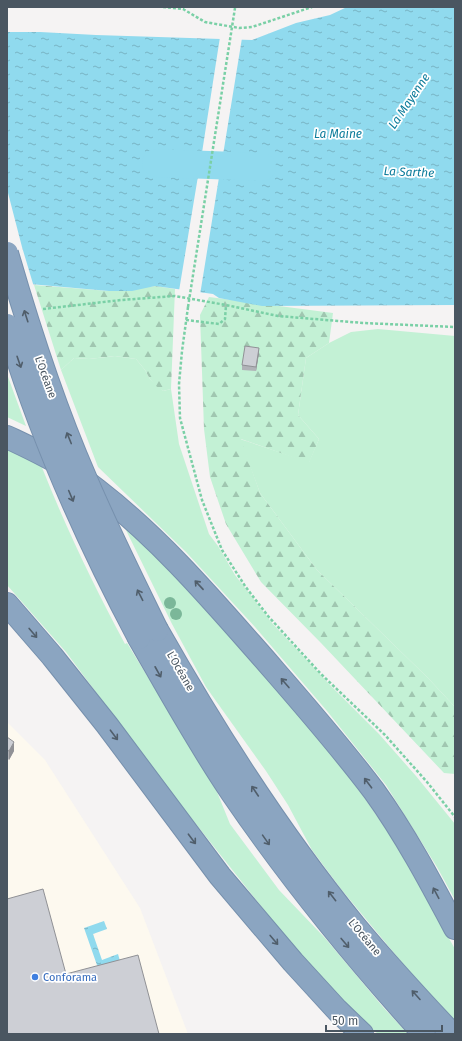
<svg xmlns="http://www.w3.org/2000/svg" width="462" height="1041" viewBox="0 0 462 1041" font-family="'Fira Sans',sans-serif">
<style>
.commercial{fill:#fdf9ef}
.grass{fill:#c3f1d5}
.forest{fill:url(#forest-firs)}
.water{fill:url(#water-ripples);fill-rule:evenodd}
.pier{fill:#f5f3f3}
.lines{fill:none;stroke-linecap:round;stroke-linejoin:round}
.river{stroke:#90daee;stroke-width:28}
.motorway-casing{stroke:#7690ad;stroke-width:24}
.path{stroke:#7ad0a6;stroke-width:2.5;stroke-dasharray:3 2;stroke-linecap:butt}
.motorway{stroke:#8ba5c1;stroke-width:22}
.motorway-bridge-casing{stroke:#7690ad;stroke-width:24;stroke-linecap:butt}
.path-bridge{stroke:#7ad0a6;stroke-width:2.5;stroke-dasharray:3 2;stroke-linecap:butt}
.motorway-bridge{stroke:#8ba5c1;stroke-width:22}
.tree{fill:#7bb799}
.wall{fill:#b0b2b7}
.shaded-wall{fill:#909195}
.building{fill:#cdcfd5;stroke:#909195}
.oneway{stroke:#505e6b}
.shop-dot{fill:#3f7fe0;stroke:#fff;stroke-width:1.5}
.labels{text-anchor:middle;stroke-width:3.5;stroke-linejoin:round;paint-order:stroke}
.street-label{font-size:11px;fill:#4a5661;stroke:#fff}
.shop-label{font-size:11px;fill:#366cbe;stroke:#fff;text-anchor:start}
.water-label{font-size:12px;font-style:italic;fill:#0c7c9b;stroke:#fff}
</style>
<defs>
<pattern id="forest-firs" width="22" height="20" patternUnits="userSpaceOnUse"><rect width="22" height="20" fill="#c3f1d5"/><path d="M5 1l3.5 6h-7zM16 11l3.5 6h-7z" fill="#a0c6b0"/></pattern>
<pattern id="water-ripples" width="26" height="14" patternUnits="userSpaceOnUse"><rect width="26" height="14" fill="#90daee"/><path d="M2 4q2-2 4 0t4 0M15 11q2-2 4 0t4 0" fill="none" stroke="#78b4c4"/></pattern>
</defs>
<rect width="100%" height="100%" fill="#f5f3f3"/>
<path class="commercial" d="M7,722L45,760L140,908L188,1034H7Z"/>
<path class="grass" d="M378,329L455,336V707L428,678L317,570L260,493L240,439L309,462L319,439L298,415L306,358L329,343L351,332Z
M115,356L136,359L145,370L150,379L163,391L171,389L179,444L209,534L218,546L235,575L272,623L331,686L379,734L416,776L455,824V900L437,867L386,785L327,711L255,627L186,552L98,467L61,370L74,358L89,359Z
M7,374L26,426L7,417Z
M7,447L41,465C65,526 94,586 125,644L127,643L215,787L230,824L279,890L325,938L383,1007L408,1034H378L360,1018L320,975L284,935L165,785L66,652L7,585Z
M122,522L210,611L348,774L392,838L455,949V1021L404,965L341,889L312,850L288,805L266,771L206,687L172,624Z"/>
<path class="forest" d="M34,285L109,291L155,286L175,289L171,389L163,391L156,386L150,379L145,370L136,359L115,356L89,359L74,358L61,370Z
M209,297L333,313L329,343L306,358L298,415L319,439L309,463L241,439L260,493L317,570L428,678L455,707V774L444,773L321,643L261,582L226,524L210,477L204,429L200,315Z"/>
<path class="water" d="M347,7H455V305L262,306L219,298L213,294L155,286L132,291H109L7,282V32H40L96,35L252,40L296,23L330,15ZM198,156L222,159L224,161L223,166L221,168L195,166L194,164L195,157Z
M104,921L107,929L93,934L102,960L118,954L120,961L98,968L84,928Z"/>
<path class="pier" d="M220,37L242,38L222,161L201,159Z
M200,164L221,165L200,295L179,291Z
M7,189L22,247L34,287L7,284Z"/>
<g class="lines">
<path class="river" d="M156,163L262,167"/>
<defs>
<path id="motorway" d="M7,437C28,447 50,457 70,470C79,476 88,483 97,490C158,537 208,595 259,653C298,698 338,743 374,791C405,834 430,881 455,928
M7,604L52,656L107,725L220,876L293,962L337,1010L362,1034
M157,630C216,734 279,833 355,926C386,963 419,999 452,1034
M139,638C169,690 198,743 232,793C290,878 355,958 424,1034"/>
</defs>
<use href="#motorway" class="motorway-casing"/>
<path class="path" d="M163,7L183,9L205,22L239,28L252,27L312,7
M235,8V7
M188,307L182,351L179,384L180,418L202,500L222,550L245,586L268,616L321,674L385,735L427,782L455,817
M43,309L121,300L175,296L226,305L278,316L363,323L455,327
M186,320L219,324L225,319L226,305"/>
<use href="#motorway" class="motorway"/>
<defs>
<path id="motorway-bridge" d="M7,253C29,329 53,404 85,477C107,529 132,579 157,630
M7,325C39,433 86,538 139,638"/>
</defs>
<use href="#motorway-bridge" class="motorway-bridge-casing"/>
<path class="path-bridge" d="M188,307L235,8"/>
<use href="#motorway-bridge" class="motorway-bridge"/>
</g>
<g class="tree">
<circle cx="170" cy="603" r="6"/>
<circle cx="176" cy="614" r="6"/>
</g>
<path class="wall" d="M259,353L256,371L242,370V365Z
M7,737L14,751L9,760L7,758Z"/>
<path class="shaded-wall" d="M259,348V353L256,371V367Z
M14,742V751L9,760V751Z"/>
<path class="building" d="M245,346L259,348L256,367L242,365Z
M7,737L14,742L9,751L7,750Z
M43,889L66,974L138,955L159,1034H7V899Z"/>
<defs><path id="oneway-shaft" d="M-6 0H5M1.5-3L5.5 0L1.5 3" fill="none" stroke-width="1.6" stroke-linecap="round" stroke-linejoin="round"/></defs>
<g class="oneway">
<use href="#oneway-shaft" transform="translate(26 316) rotate(-108)"/>
<use href="#oneway-shaft" transform="translate(19 362) rotate(71)"/>
<use href="#oneway-shaft" transform="translate(69 438) rotate(-112)"/>
<use href="#oneway-shaft" transform="translate(71 496) rotate(67)"/>
<use href="#oneway-shaft" transform="translate(199 585) rotate(-133)"/>
<use href="#oneway-shaft" transform="translate(140 595) rotate(-117)"/>
<use href="#oneway-shaft" transform="translate(33 633) rotate(50)"/>
<use href="#oneway-shaft" transform="translate(158 672) rotate(61)"/>
<use href="#oneway-shaft" transform="translate(285 683) rotate(-131)"/>
<use href="#oneway-shaft" transform="translate(114 735) rotate(53)"/>
<use href="#oneway-shaft" transform="translate(368 783) rotate(-127)"/>
<use href="#oneway-shaft" transform="translate(255 791) rotate(-124)"/>
<use href="#oneway-shaft" transform="translate(192 839) rotate(53)"/>
<use href="#oneway-shaft" transform="translate(266 840) rotate(55)"/>
<use href="#oneway-shaft" transform="translate(436 893) rotate(-118)"/>
<use href="#oneway-shaft" transform="translate(332 896) rotate(-128)"/>
<use href="#oneway-shaft" transform="translate(274 940) rotate(50)"/>
<use href="#oneway-shaft" transform="translate(345 943) rotate(50)"/>
<use href="#oneway-shaft" transform="translate(416 995) rotate(-132)"/>
</g>
<circle class="shop-dot" cx="35" cy="977" r="4"/>
<g class="labels">
<g class="street-label">
<text transform="translate(46 377) rotate(70)" y="4">L’Océane</text>
<text transform="translate(181 671) rotate(60)" y="4">L’Océane</text>
<text transform="translate(365 937) rotate(50)" y="4">L’Océane</text>
</g>
<g class="shop-label">
<text x="43" y="981">Conforama</text>
</g>
<g class="water-label">
<text transform="translate(409 101) rotate(-56)" y="4">La Mayenne</text>
<text x="338" y="138">La Maine</text>
<text transform="translate(409 172) rotate(2)" y="4">La Sarthe</text>
</g>
</g>
<rect width="462" height="1041" fill="none" stroke="#4a5661" stroke-width="16"/>
<path d="M326 1025v6h116v-6" fill="none" stroke="#4a5661" stroke-width="2"/>
<text x="332" y="1025" font-size="12" fill="#4a5661" stroke="#ffffff" stroke-width="3" paint-order="stroke">50 m</text>
</svg>
